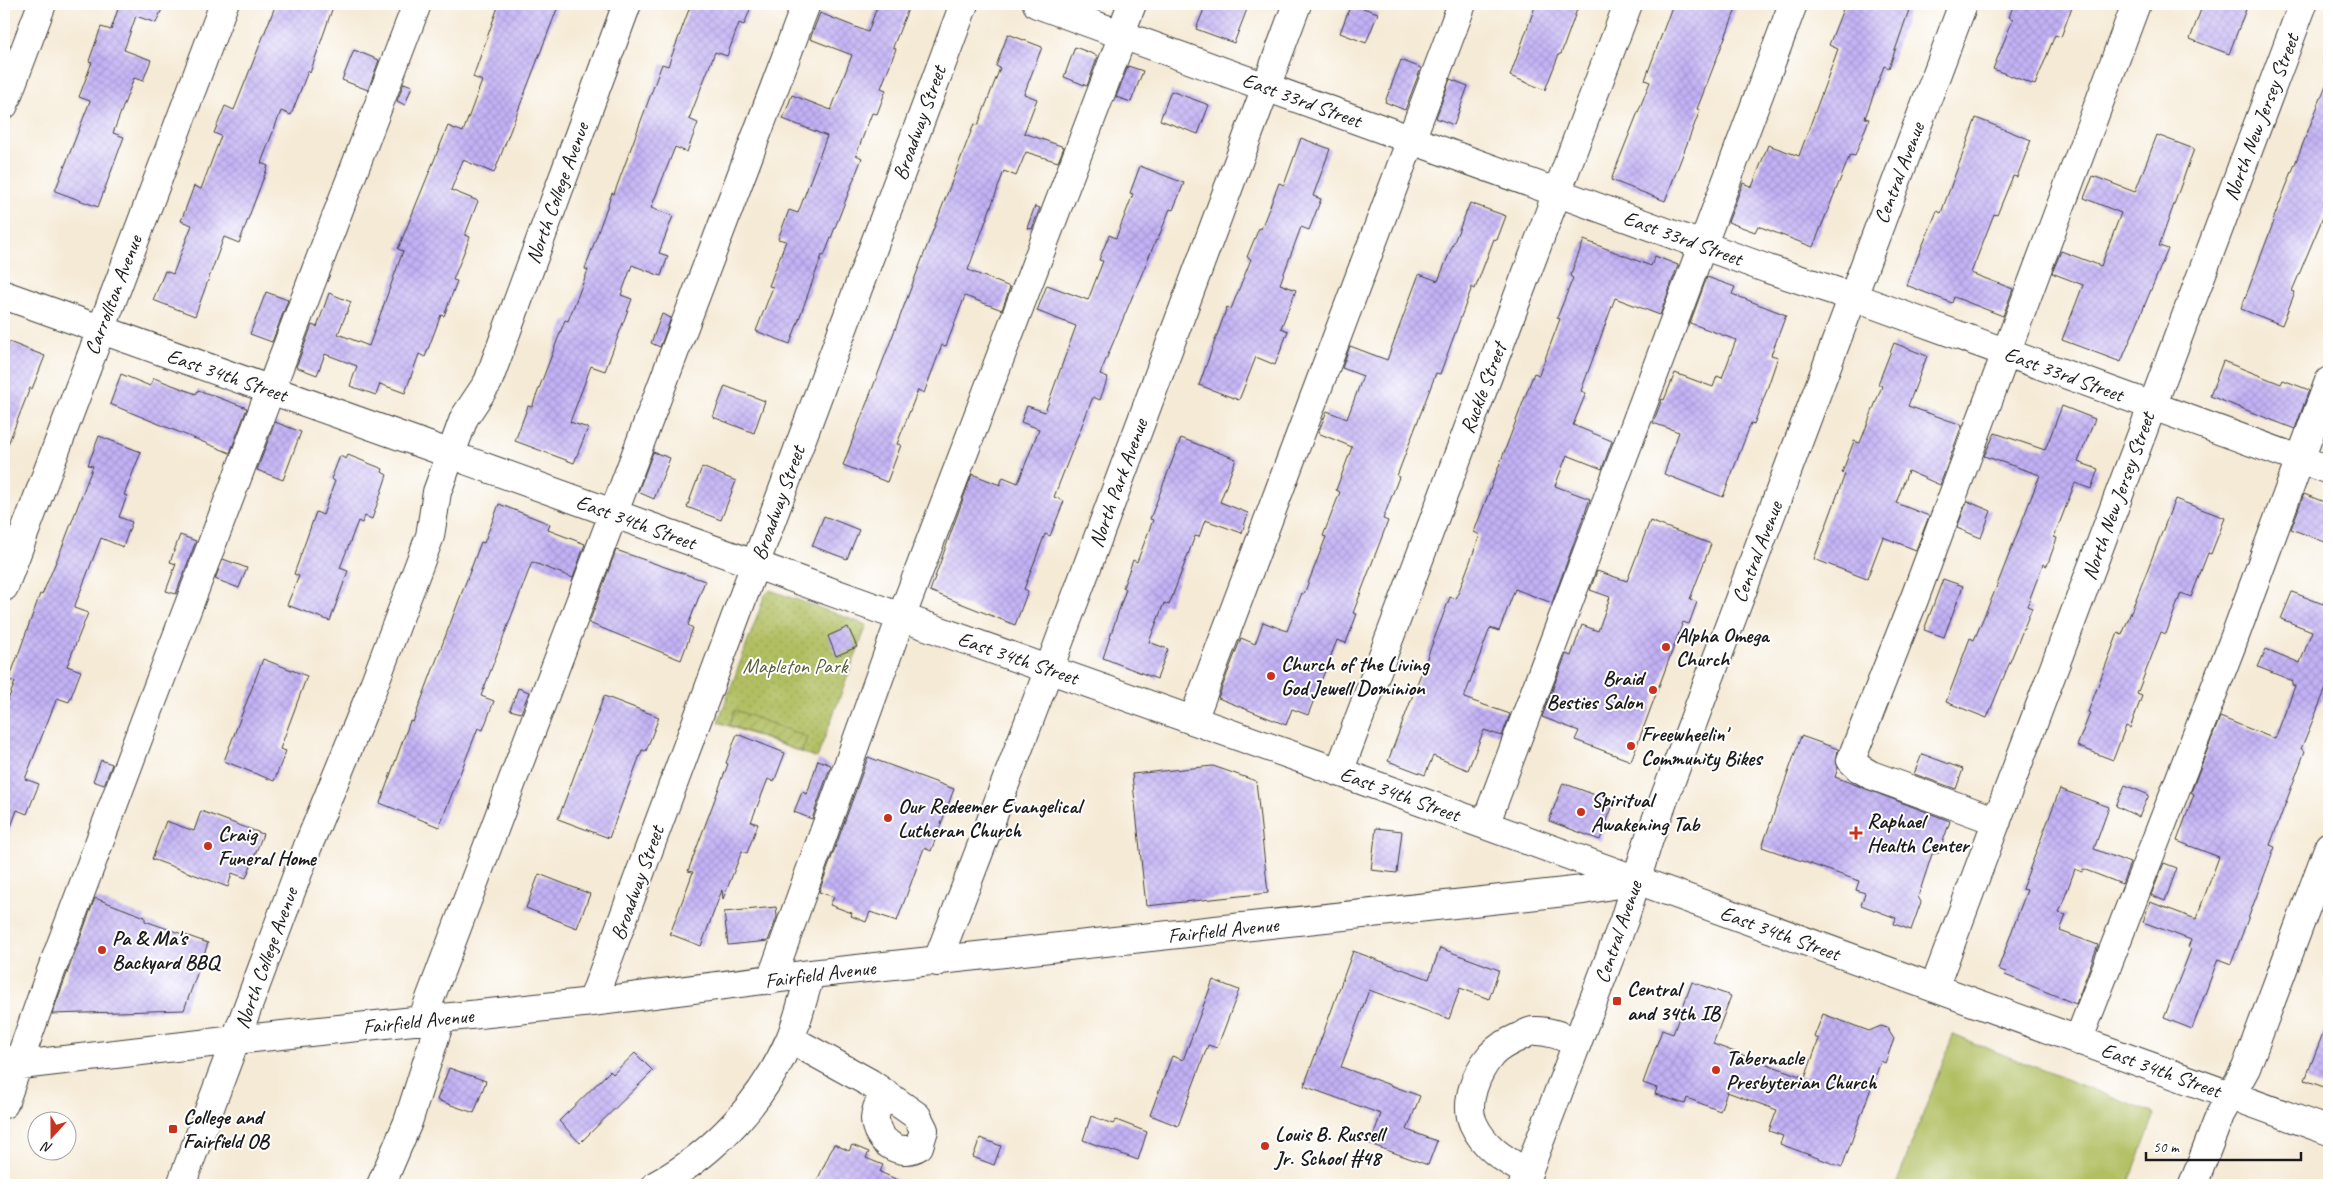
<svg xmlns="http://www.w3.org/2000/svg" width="2333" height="1189" viewBox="0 0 2333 1189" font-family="Caveat,sans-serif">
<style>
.park{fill:url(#park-dots);stroke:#666e3f}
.garden{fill:url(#garden-furrows);stroke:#666e3f}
.pitch{fill:#b1bf62;stroke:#666e3f}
.building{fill:url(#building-cross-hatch)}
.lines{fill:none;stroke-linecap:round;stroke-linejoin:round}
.minor-casing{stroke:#3d3b38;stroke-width:30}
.major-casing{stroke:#3d3b38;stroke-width:30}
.minor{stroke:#fff;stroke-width:28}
.major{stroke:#fff;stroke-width:28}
.poi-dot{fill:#c8321e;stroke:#fff;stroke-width:2}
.labels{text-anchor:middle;stroke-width:4;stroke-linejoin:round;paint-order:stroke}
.street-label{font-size:21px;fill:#1c1c1c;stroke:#fff}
.poi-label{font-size:21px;font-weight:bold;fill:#1c1c1c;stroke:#fff;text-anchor:start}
.park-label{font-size:21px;fill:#585d38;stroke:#fff}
</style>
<defs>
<pattern id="park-dots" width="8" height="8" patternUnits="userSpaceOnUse" patternTransform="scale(1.25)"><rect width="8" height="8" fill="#b1bf62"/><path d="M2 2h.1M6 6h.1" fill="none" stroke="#98a454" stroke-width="1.8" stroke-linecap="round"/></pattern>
<pattern id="garden-furrows" width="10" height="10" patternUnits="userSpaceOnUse" patternTransform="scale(1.25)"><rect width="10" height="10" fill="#b1bf62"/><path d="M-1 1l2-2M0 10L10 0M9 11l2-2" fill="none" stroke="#98a454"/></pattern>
<pattern id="building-cross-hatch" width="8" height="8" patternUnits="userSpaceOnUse" patternTransform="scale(1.25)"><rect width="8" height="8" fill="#c2b1f5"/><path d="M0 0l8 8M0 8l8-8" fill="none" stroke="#a698d1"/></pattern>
</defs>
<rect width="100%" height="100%" fill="#fff"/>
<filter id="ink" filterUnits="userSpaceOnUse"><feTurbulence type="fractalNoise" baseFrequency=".02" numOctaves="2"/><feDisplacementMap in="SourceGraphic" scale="10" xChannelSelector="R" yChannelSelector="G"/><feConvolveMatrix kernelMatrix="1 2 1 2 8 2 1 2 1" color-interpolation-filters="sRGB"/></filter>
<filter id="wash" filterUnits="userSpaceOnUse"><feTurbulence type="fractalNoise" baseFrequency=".0096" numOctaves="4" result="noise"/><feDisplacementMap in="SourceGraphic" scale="20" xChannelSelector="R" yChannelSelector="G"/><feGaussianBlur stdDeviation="1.12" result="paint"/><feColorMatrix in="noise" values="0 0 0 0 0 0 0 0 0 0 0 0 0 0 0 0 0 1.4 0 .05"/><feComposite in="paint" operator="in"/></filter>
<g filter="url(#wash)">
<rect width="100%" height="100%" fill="#f5ead5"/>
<path class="park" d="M770,590L867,625L817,758L718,722L765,595Z"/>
<path class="garden" d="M735,710L807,737L802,752L729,725Z"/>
<path class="pitch" d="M1953,1035L2155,1114L2128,1185H1896Z"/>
<g id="blocks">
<path class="building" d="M109,4H164L156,23L136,16L124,50L151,60L143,81L134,78L113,133L124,137L98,207L55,191L90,101L79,97L92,62L89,61L101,27L111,30L118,9L108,5Z
M276,4H334L310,73L308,71L291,115L281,111L261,163L268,166L239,243L224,237L195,316L153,300L165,271L173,274L192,225L181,221L194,186L201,189L221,136L214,133L225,106L234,110Z
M499,4H559L494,173L463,160L451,190L478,201L465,235L470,237L453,280L457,281L444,316L441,315L425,357L419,354L405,393L380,384L376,395L350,386L357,366L325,354L317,375L296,367L312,325L317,327L329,293L351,302L338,334L369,346L403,251L398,249L448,126L463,132L482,81L473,77Z
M691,4H752L744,25L739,23L727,56L715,52L689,119L698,123L687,152L675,147L651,208L673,216L659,253L668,256L661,276L632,265L621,295L632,299L605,371L591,366L570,422L588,428L574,463L515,441L528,406L532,407L565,320L568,321L588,270L585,269L612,193L614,194L662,64L668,66Z
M878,4H910L893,47L896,49L881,88L886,90L877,114L872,113L856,155L862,158L824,256L822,255L790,344L756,331L773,287L769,286L786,241L778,239L789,210L798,213L827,136L783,119L792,95L831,110L852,55L810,39L820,13L868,32Z
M1206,4H1249L1234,43L1196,29Z
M1351,4L1378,13L1366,43L1340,33Z
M1536,4H1579L1561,54H1559L1545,90L1510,76Z
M1673,4H1738L1697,109L1700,110L1665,201L1611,180L1650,82L1645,80Z
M1845,4H1911L1889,68L1884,66L1865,118L1869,119L1855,156L1850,155L1813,247L1758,226L1755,232L1728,222L1743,183L1752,187L1768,145L1799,156L1838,49L1829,45Z
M2014,4H2073L2061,37L2055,35L2035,85L1993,69L2013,19L2009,17Z
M2203,4H2248L2229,54L2190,39Z
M1008,34L1042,47L1024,94L1037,99L1024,133L1064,147L1058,162L1026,152L1016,176L1004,171L968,270L1010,287L1002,310L965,296L946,346L942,345L924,393L918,390L897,444L901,445L887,482L843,465L957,168L974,124L978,125L1000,68L996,66Z
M1075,47L1098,56L1087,86L1064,77Z
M354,50L379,60L368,90L342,80Z
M1401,60L1421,68L1405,110L1385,102Z
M1128,66L1143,71L1131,102L1116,97Z
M1450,79L1468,86L1454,125L1436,118Z
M2328,80L2329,188L2324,201L2329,203L2292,291L2295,292L2282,325L2241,309L2274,221L2273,220Z
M404,83L412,86L405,105L397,101Z
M1171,91L1209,105L1198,134L1160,120Z
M1976,118L2031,140L2017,177L2013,176L1997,215L1994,214L1971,273L2013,289L2003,316L1954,297L1952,303L1906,285L1937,211L1941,213Z
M2157,135L2194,149L2159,246L2168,249L2121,362L2062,340L2083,285L2052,273L2061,251L2101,266L2121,213L2084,198L2093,176L2135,192Z
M1301,138L1330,149L1313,196L1321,199L1309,230L1301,227L1280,284L1296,290L1281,328L1288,331L1275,365L1256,357L1239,400L1199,385L1227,307L1231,309L1251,259L1247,257L1259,228L1261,229L1279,183L1284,185Z
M1140,166L1184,183L1173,210L1170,209L1157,241L1156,240L1100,374L1108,377L1100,400L1093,397L1054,497L1064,501L1050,536L1045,534L1024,589L1028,591L1015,625L930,591L972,474L1000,485L1003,477L1018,483L1039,429L1021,422L1027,406L1045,412L1076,326L1037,311L1047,285L1088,300L1103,261L1099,260L1109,235L1116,238L1133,194L1130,193Z
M1470,203L1506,216L1497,240L1494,239L1475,289L1472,287L1440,374L1436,373L1397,476L1399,477L1383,519L1388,521L1353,613L1357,614L1346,643L1337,640L1308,715L1292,709L1286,725L1218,698L1241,638L1255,644L1263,622L1287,631L1302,593L1304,594L1326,537L1323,536L1340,492L1336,490L1352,447L1318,433L1327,411L1347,419L1363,376L1342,368L1350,346L1387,360L1419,274L1438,281Z
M1035,206L1040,208L1032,229L1027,228Z
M1584,240L1651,266L1655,256L1678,265L1660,315L1615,298L1581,391L1586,393L1573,425L1612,441L1602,469L1567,455L1555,486L1590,499L1552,603L1515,589L1499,631L1490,628L1464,698L1510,714L1502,736L1484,730L1468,770L1433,756L1425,775L1388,761L1450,597L1456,599L1480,535L1474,532L1534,373L1539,375L1560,319L1557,318L1573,278L1570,276Z
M1707,277L1735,287L1732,294L1786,315L1771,355L1778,357L1765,395L1754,424L1751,423L1723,497L1664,474L1679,432L1653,423L1662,399L1664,400L1675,373L1713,387L1717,376L1722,378L1736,340L1690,323Z
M266,292L288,300L272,342L250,334Z
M662,314L671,318L660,347L651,343Z
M9,342L45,356L32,389L30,388L5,452L4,355Z
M1894,343L1927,356L1908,406L1962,425L1940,485L1908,471L1896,503L1929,516L1916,550L1883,537L1867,579L1814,559L1845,474L1842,473L1854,441L1860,443L1882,386L1878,384Z
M2223,361L2281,384L2283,380L2309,390L2295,429L2210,396Z
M121,374L150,386L154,378L196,394L198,390L247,408L230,453L110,404Z
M725,386L765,401L754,433L713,417Z
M2062,406L2095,419L2078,462L2098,469L2091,489L2075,483L2054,537L2057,538L2047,566L2043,564L2027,606L2032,608L1987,718L1946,702L1970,638L1974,640L1994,593L2040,475L1984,456L1995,433L2045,450Z
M275,422L301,432L283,480L257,470Z
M99,436L141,452L124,495L127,496L119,517L132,522L123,547L101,538L74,608L88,613L67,666L81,671L69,702L57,698L25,779L39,784L27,814L17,810L6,841L4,840V710L15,682L9,680L40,594L42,595L63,545L93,466L88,465Z
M1181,438L1236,459L1220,502L1248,513L1242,533L1205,520L1199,537L1195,536L1169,605L1164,603L1149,642L1168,649L1157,679L1103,658L1126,589L1123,587L1133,560L1137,562L1153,520L1150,519Z
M653,452L670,458L654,499L638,492Z
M348,455L383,469L382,472L387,475L372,519L365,516L362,523L358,521L340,568L348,571L330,621L287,605L299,576L294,574L316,512L323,515L335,481L331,479L340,456L346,459Z
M702,467L736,481L721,520L687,507Z
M2304,494L2329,504V529L2325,542L2291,529Z
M2175,499L2225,518L2211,554L2208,553L2191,597L2181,593L2166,634L2161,632L2137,694L2142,696L2130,728L2126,726L2113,760L2077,746L2090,713L2088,712L2118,633L2122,635Z
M1967,501L1991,511L1981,538L1957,528Z
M499,504L550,524L548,530L585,544L573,578L532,562L481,696L494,701L483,730L478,728L439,827L380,803L410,721L413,722L481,542L484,543Z
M824,516L859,530L847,559L812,546Z
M1650,521L1711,544L1690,599L1697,602L1689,624L1683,622L1631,761L1575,740L1579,731L1542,717L1566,654L1571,656L1582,625L1598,631L1610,597L1590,590L1597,571L1627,581Z
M180,535L196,541L176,594L166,591L176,564L170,562Z
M616,550L705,581L688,625L693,628L681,660L589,623Z
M223,559L247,568L239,588L215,579Z
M1943,579L1963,586L1944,637L1924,630Z
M2328,591L2329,681L2301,749L2305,751L2270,845L2275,847L2231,964L2218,959L2192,1029L2164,1018L2191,949L2188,947L2191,940L2143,922L2150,902L2196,919L2219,857L2177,841L2194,794L2191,792L2220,717L2275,739L2295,686L2292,685L2293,681L2258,667L2266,649L2300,663L2312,631L2281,619L2292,592L2323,604Z
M848,627L857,647L836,656L828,636Z
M263,659L307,676L280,749L286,751L274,781L224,761Z
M518,688L529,692L521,713L510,710Z
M604,696L659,717L646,751L642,750L609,838L558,819Z
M737,734L785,753L774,782L768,779L751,822L758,824L747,853L742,851L723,899L722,890L701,946L670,934L693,872L688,871L728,764L726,763Z
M1801,736L1838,749L1836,763L1838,768L1835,777L1950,821L1939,853L1932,854L1918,897L1921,902L1911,930L1894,924L1896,918L1861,905L1865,893L1856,890L1859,881L1762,847Z
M1922,754L1963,769L1956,789L1914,774Z
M868,757L954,789L931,851L924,848L897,921L870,912L866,922L851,916L852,913L830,905L834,897L819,892Z
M101,760L112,764L104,785L93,781Z
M818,760L831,765L812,819L794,812L802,792L807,794Z
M1213,766L1256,781L1268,893L1146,906L1132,774Z
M1563,783L1614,802L1600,840L1549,821Z
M2125,785L2149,795L2139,817L2116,806Z
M2060,789L2109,807L2094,849L2130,863L2122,884L2083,869L2082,872L2075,869L2059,913L2066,915L2060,931L2098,945L2076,1004L2005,975L2006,972L1998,969L2027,890L2022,889Z
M201,811L263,834L246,878L232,873L228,887L152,859L166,821L194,831Z
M1376,828L1402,831L1397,873L1371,870Z
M2164,863L2177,868L2165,901L2151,895Z
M539,874L590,894L577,928L526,908Z
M95,898L145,917V921L208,943L184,1010L52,1014Z
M776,907L777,917L768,941L728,945L724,912Z
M1440,948L1499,970L1489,999L1460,988L1449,1019L1369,990L1341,1067L1420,1096L1407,1130L1437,1141L1428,1165L1370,1144L1381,1114L1304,1086L1353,951L1429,979Z
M1213,980L1239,990L1217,1048L1208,1045L1178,1126L1150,1115L1172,1056L1183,1060Z
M1692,982L1731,996L1713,1044L1805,1078L1819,1039L1814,1037L1823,1014L1869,1031L1881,1026L1887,1028L1894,1039L1885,1063L1881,1061L1842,1167L1780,1144L1783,1136L1769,1131L1777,1110L1727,1092L1720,1111L1687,1098L1685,1104L1655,1094L1657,1088L1643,1083L1662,1030L1673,1034Z
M2328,1020H2329V1089L2305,1080Z
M635,1053L653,1071L580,1143L559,1121L610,1071L613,1074Z
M449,1068L486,1081L474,1113L437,1100Z
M1091,1116L1113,1124L1116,1120L1147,1132L1138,1160L1083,1140Z
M980,1138L1001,1146L994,1165L973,1157Z
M834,1144L849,1151L852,1145L869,1152L866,1158L883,1165L880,1172L909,1185H815Z"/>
</g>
</g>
<g filter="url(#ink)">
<use href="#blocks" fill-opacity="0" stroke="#3d3b38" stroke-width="1"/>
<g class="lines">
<defs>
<path id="minor" d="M1037,4L1768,269L1853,297L2329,470
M4,105L42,4
M4,295L451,454
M468,461L901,617L1339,772L2329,1131
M4,587L224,4
M1193,720L1462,4
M1339,772L1628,4
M1997,821L1871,775L1859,768L1851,760L1915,597L2136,4
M1485,825L1793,4
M937,962L1049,669L1297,4
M771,980L896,631L1123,35L1125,22L1132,4
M1934,988L2303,4
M592,1002L964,4
M422,1020L806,4
M790,1039L870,1083L917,1116L924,1130L919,1146C900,1158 876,1141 875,1119C875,1109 880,1101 885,1094
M2078,1041L2232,644L2329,381
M4,1067L235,1040L592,1002L811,974L1583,890L1635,881
M4,1104L50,974L144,723L417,4
M1528,1173C1505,1160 1484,1148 1473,1123C1464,1101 1477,1072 1491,1055C1498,1047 1510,1041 1519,1037C1524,1035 1529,1031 1533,1031C1549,1030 1564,1037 1577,1043
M381,1185L408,1122L441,1018
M656,1185C715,1153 763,1101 790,1039C799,1018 803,995 811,974
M2193,1185L2220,1115L2246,1068L2329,846"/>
<path id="major" d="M181,1185L308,846L370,695L430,536L437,492L464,418L488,382L627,4
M1523,1185L1624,920L1649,839L1963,4"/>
</defs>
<use href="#minor" class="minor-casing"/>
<use href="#major" class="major-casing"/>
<use href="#minor" class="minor"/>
<use href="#major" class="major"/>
</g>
</g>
<g class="poi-dot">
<circle cx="1666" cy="647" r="5"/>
<circle cx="1271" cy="676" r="5"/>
<circle cx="1653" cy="690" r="5"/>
<circle cx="1631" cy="746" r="5"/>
<circle cx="1581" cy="812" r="5"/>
<circle cx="888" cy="818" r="5"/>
<path d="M1853.5 825.5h5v5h5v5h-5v5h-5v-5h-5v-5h5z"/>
<circle cx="208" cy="846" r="5"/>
<circle cx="102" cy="950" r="5"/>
<rect x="1612" y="996" width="10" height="10" rx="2.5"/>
<circle cx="1716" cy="1070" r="5"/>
<rect x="168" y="1124" width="10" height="10" rx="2.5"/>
<circle cx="1265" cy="1146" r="5"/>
</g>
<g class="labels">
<g class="street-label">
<text transform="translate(1302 100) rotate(20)" y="7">East 33rd Street</text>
<text transform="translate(2261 117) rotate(-69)" y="7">North New Jersey Street</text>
<text transform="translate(919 123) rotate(-70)" y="7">Broadway Street</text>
<text transform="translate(1899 173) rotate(-69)" y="7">Central Avenue</text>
<text transform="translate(557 193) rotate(-70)" y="7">North College Avenue</text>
<text transform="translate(1683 238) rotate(20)" y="7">East 33rd Street</text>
<text transform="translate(113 295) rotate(-69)" y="7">Carrollton Avenue</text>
<text transform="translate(2064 374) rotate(20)" y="7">East 33rd Street</text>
<text transform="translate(227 375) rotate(19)" y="7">East 34th Street</text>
<text transform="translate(1483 388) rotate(-69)" y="7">Ruckle Street</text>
<text transform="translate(1118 483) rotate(-70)" y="7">North Park Avenue</text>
<text transform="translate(2118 496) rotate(-70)" y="7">North New Jersey Street</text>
<text transform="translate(778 503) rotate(-70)" y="7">Broadway Street</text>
<text transform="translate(636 522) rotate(20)" y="7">East 34th Street</text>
<text transform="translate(1757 552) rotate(-69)" y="7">Central Avenue</text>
<text transform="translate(1018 658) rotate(19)" y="7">East 34th Street</text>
<text transform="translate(1400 794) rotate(20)" y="7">East 34th Street</text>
<text transform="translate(637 883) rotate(-70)" y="7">Broadway Street</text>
<text transform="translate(1223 930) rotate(-6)" y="7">Fairfield Avenue</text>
<text transform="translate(1618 932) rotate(-71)" y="7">Central Avenue</text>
<text transform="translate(1780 933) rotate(20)" y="7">East 34th Street</text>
<text transform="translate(266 958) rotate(-70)" y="7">North College Avenue</text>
<text transform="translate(820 974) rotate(-7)" y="7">Fairfield Avenue</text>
<text transform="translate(418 1021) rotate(-6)" y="7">Fairfield Avenue</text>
<text transform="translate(2161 1070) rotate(20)" y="7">East 34th Street</text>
</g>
<g class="poi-label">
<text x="1676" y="642">Alpha Omega<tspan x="1676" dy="24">Church</tspan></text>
<text x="1281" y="671">Church of the Living<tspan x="1281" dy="24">God Jewell Dominion</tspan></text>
<text x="1643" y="685" text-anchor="end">Braid<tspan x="1643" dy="24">Besties Salon</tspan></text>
<text x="1641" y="741">Freewheelin'<tspan x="1641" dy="24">Community Bikes</tspan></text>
<text x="1591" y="807">Spiritual<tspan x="1591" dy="24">Awakening Tab</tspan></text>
<text x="898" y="813">Our Redeemer Evangelical<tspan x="898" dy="24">Lutheran Church</tspan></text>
<text x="1867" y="828">Raphael<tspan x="1867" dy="24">Health Center</tspan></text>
<text x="218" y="841">Craig<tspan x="218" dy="24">Funeral Home</tspan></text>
<text x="112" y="945">Pa &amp; Ma's<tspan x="112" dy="24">Backyard BBQ</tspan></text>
<text x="1627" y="996">Central<tspan x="1627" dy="24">and 34th IB</tspan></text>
<text x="1726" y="1065">Tabernacle<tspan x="1726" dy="24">Presbyterian Church</tspan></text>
<text x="183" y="1124">College and<tspan x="183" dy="24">Fairfield OB</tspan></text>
<text x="1275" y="1141">Louis B. Russell<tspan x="1275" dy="24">Jr. School #48</tspan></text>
</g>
<g class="park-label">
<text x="795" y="673">Mapleton Park</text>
</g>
</g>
<rect width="2333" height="1189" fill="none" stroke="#fff" stroke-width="20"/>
<g transform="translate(52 1136) rotate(201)"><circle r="24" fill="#ffffff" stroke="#a4a4a4"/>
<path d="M0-4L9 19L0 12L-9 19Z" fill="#c8321e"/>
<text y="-8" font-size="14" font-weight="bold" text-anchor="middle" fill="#1c1c1c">N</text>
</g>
<path d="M2146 1152v8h155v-8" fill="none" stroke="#1c1c1c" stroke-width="2.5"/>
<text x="2153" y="1152" font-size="15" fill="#1c1c1c" stroke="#ffffff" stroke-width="4" paint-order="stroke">50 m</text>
</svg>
